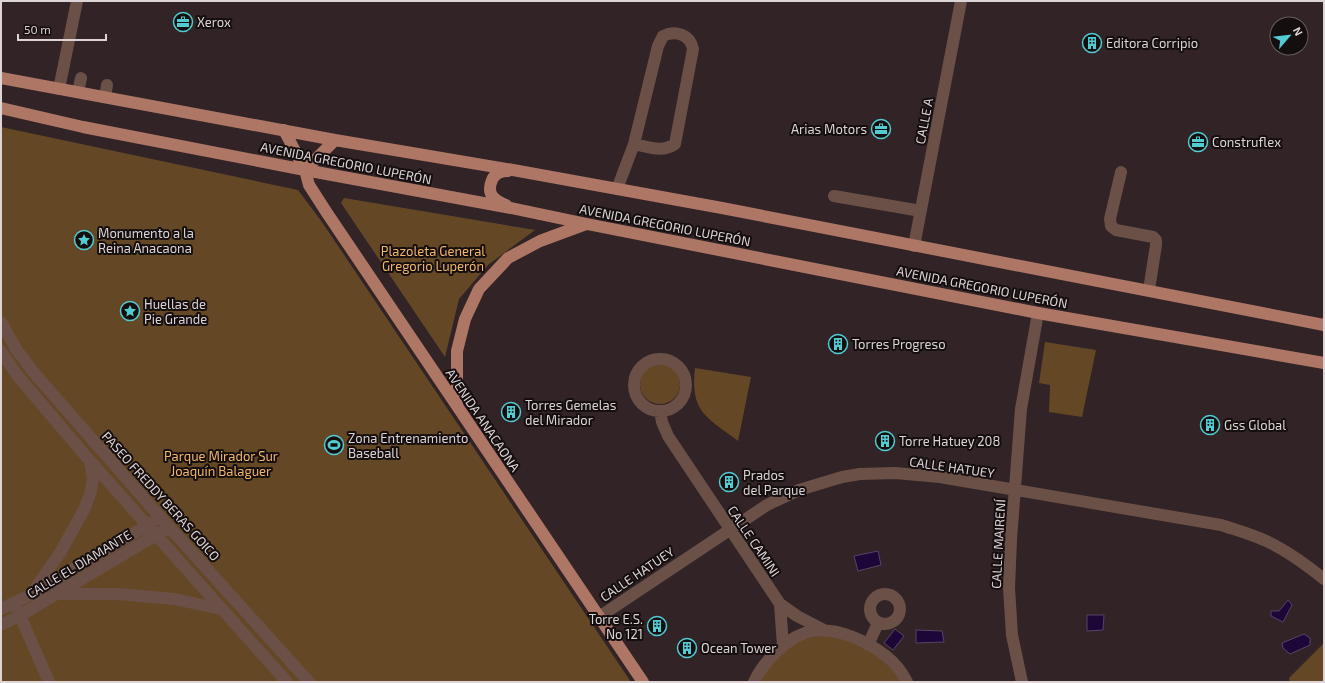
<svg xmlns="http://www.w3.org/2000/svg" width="1325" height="683" viewBox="0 0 1325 683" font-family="'Exo 2',sans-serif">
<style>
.green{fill:#644826}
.water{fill:#1d0738;stroke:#574467}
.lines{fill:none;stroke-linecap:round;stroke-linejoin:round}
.minor{stroke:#6b5047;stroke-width:12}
.major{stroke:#ae7665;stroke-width:12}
.labels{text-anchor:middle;stroke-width:4;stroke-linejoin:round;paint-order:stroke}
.poi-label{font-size:13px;fill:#ddd4d5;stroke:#140e0f;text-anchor:start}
.street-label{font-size:13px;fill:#ddd4d5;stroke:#140e0f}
.park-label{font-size:13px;fill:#f4b669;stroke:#140e0f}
</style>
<rect width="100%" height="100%" fill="#312326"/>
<path class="green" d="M1,127L298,190L322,222L631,682H1Z
M344,198L535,230L488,265L459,299L445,357L341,203Z
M1045,342L1096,350L1082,417L1049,412L1050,385L1039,383Z
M640 384a20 20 0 1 1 40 0a20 20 0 1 1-40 0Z
M695,368L751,377L738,441C706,417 690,412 695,368Z
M827,634L842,638L881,656L904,682H759L767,666L799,640Z
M1324,643V682H1290L1289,678Z"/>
<path class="water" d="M878,551L881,565L858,571L854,556Z
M1288,600L1292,605L1283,622L1271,616V611H1279Z
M1087,615H1104L1103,630L1087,631Z
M895,629L904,636L893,650L884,643Z
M916,630L942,631L944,642L916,643Z
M1304,634L1310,638V645L1290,654L1283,648L1282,643Z"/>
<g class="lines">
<path class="minor" d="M59,89L77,1
M78,92L81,78
M105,97L107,85
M1121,172L1110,219L1111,226L1116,230L1153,237L1156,240V245L1149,290
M617,189L634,144L658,46L663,36C675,30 690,34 693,49L675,144C662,153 649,147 634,144
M834,196L921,211
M914,246L961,1
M1,322L16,349L35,374L161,518L309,682
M1,351L17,375L90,461L287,682
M634 385a26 26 0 1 1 52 0a26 26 0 1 1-52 0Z
M660,411L662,422L668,436L780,604L797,616L826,631
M34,590L60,553L85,508L91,491L93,478L90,461
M58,594H118L174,599L221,609
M870 609a15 15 0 1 1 30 0a15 15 0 1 1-30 0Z
M780,604L783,646
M1,609L32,594L153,522
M17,609L49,682
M599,617L767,505L799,490L842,477L860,474L895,473L940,477L1221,525C1239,531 1259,536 1276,546C1293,555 1309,567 1324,579
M1,625L19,616L163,531
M868,645L878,623
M754,682C763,662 789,635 812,631C837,627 867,641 886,656C895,663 902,672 907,682
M1022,682L1012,635L1009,588L1011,540L1021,409L1038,313"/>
<path class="major" d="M1,78L335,140L513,170L722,208L1324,325
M1,108L83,127L305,170L511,208L587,224L1038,313L1324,363
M284,130L305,170L309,185L327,213L643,682
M305,170L335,140
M506,205C494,200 486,194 492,180C495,173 501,171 508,171
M457,405V351L465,319L479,289L508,258L540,241L586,224"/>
</g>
<defs>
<symbol id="office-ring" viewBox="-11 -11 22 22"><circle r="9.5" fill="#140e0f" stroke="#51ccd2" stroke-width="1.5"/><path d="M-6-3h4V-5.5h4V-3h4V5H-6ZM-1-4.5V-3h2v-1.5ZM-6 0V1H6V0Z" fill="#51ccd2"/></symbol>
<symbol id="building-ring" viewBox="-11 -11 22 22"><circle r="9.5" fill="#140e0f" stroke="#51ccd2" stroke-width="1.5"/><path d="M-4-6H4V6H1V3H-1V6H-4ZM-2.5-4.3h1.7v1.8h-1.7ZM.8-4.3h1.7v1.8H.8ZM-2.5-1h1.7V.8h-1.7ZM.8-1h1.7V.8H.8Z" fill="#51ccd2"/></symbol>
<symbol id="sight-ring" viewBox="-11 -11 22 22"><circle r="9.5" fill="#140e0f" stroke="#51ccd2" stroke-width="1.5"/><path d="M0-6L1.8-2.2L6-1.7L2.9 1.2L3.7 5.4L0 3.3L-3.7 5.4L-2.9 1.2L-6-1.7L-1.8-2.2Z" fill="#51ccd2"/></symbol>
<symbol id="stadium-ring" viewBox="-11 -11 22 22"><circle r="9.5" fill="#140e0f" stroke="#51ccd2" stroke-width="1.5"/><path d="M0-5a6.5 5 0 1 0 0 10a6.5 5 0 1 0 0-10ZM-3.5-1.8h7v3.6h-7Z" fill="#51ccd2"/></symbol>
</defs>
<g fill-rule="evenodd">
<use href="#office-ring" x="172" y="11" width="22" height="22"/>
<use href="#building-ring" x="1081" y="32" width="22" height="22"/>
<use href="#office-ring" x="870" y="118" width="22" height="22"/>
<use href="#office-ring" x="1187" y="131" width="22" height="22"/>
<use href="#sight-ring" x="73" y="229" width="22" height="22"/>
<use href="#sight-ring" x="119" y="300" width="22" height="22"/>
<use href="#building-ring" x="827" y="333" width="22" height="22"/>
<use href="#building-ring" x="500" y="401" width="22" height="22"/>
<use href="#building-ring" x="1199" y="414" width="22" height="22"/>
<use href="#building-ring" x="874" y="430" width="22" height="22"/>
<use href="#stadium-ring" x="323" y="434" width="22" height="22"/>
<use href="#building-ring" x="718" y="471" width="22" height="22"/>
<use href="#building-ring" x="646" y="615" width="22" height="22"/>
<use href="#building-ring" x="676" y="637" width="22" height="22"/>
</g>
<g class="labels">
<g class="poi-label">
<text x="197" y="27">Xerox</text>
<text x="1106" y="48">Editora Corripio</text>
<text x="867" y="134" text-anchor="end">Arias Motors</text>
<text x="1212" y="147">Construflex</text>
<text x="98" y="238">Monumento a la<tspan x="98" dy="15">Reina Anacaona</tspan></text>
<text x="144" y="309">Huellas de<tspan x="144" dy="15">Pie Grande</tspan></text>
<text x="852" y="349">Torres Progreso</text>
<text x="525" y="410">Torres Gemelas<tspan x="525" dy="15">del Mirador</tspan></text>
<text x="1224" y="430">Gss Global</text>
<text x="348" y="443">Zona Entrenamiento<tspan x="348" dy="15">Baseball</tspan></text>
<text x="899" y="446">Torre Hatuey 208</text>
<text x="743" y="480">Prados<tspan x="743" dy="15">del Parque</tspan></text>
<text x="643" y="624" text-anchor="end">Torre E.S.<tspan x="643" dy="15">No 121</tspan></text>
<text x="701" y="653">Ocean Tower</text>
</g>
<g class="street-label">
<text transform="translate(924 121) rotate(-79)" y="5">CALLE A</text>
<text transform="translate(346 163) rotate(11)" y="5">AVENIDA GREGORIO LUPERÓN</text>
<text transform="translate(665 225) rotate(11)" y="5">AVENIDA GREGORIO LUPERÓN</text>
<text transform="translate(982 287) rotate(11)" y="5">AVENIDA GREGORIO LUPERÓN</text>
<text transform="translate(483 420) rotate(56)" y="5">AVENIDA ANACAONA</text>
<text transform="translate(952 467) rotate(8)" y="5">CALLE HATUEY</text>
<text transform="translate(161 496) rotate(48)" y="5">PASEO FREDDY BERAS GOICO</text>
<text transform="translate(754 541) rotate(56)" y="5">CALLE CAMINI</text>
<text transform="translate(998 544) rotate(-87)" y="5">CALLE MAIRENÍ</text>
<text transform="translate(79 564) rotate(-31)" y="5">CALLE EL DIAMANTE</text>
<text transform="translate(637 574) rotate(-34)" y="5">CALLE HATUEY</text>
</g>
<g class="park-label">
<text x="433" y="256">Plazoleta General<tspan x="433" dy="15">Gregorio Luperón</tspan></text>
<text x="221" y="461">Parque Mirador Sur<tspan x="221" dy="15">Joaquín Balaguer</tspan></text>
</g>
</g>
<rect width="1325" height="683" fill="none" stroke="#ddd4d5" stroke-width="4"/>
<g transform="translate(1289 36) rotate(62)"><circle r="19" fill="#140e0f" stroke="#645d5e"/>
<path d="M0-3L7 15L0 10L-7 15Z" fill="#51ccd2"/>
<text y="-6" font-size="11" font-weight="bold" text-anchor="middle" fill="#ddd4d5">N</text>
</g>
<path d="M18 34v6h88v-6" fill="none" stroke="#ddd4d5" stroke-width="2"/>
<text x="24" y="34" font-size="12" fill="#ddd4d5" stroke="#140e0f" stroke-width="3" paint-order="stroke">50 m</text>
</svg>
